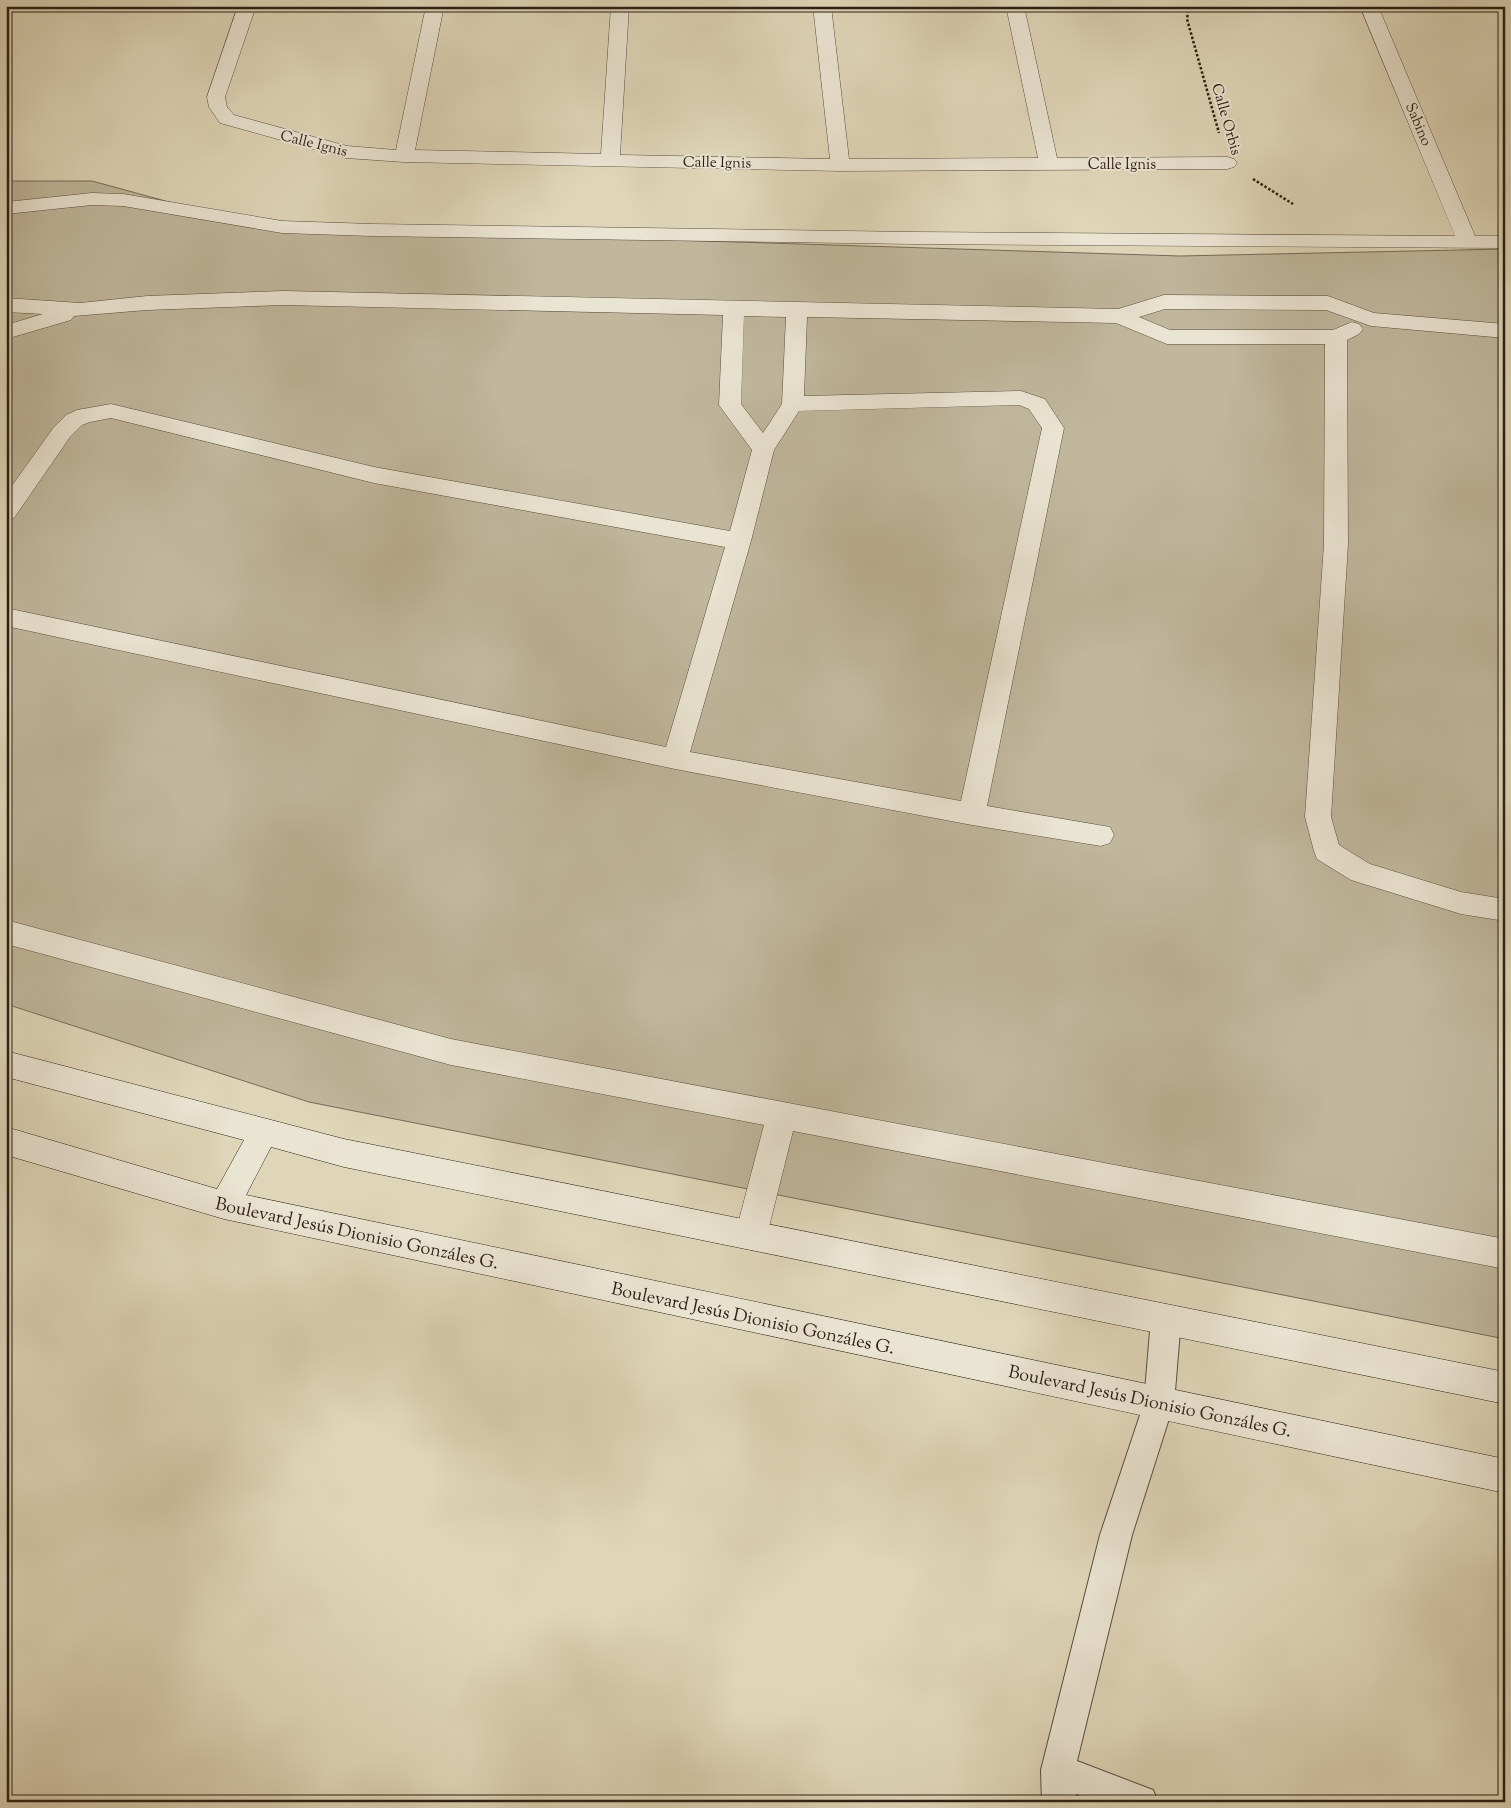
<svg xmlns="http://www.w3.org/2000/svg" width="1511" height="1808" viewBox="0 0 1511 1808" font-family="'Sorts Mill Goudy',serif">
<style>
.green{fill:#c0b79d;stroke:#766b58}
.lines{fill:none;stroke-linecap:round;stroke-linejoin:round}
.service-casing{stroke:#584d3d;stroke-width:2}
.minor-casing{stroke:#584d3d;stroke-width:1}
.secondary-casing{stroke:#2b1f14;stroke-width:1}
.path{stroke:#2b1f14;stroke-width:2.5;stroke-dasharray:2.5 2;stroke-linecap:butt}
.service{fill:#eae4d2;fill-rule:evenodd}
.minor{fill:#eae4d2;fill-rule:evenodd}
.secondary{fill:#eae4d2;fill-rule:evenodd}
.labels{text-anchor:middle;stroke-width:4;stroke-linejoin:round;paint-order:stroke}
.far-street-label{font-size:15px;fill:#2b1f14;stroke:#eae4d2}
.street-label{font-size:18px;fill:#2b1f14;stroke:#eae4d2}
</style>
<rect width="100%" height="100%" fill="#dfd6b9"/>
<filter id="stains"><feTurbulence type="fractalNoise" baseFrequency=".004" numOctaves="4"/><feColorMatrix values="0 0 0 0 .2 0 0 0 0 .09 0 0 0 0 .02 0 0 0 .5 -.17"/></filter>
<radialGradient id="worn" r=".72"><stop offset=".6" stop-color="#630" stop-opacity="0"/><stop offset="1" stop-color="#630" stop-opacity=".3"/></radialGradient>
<path class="green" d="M6,181H92L261,227L1180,256L1505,249V1339L309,1102L6,1004Z"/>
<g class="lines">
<defs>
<path id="service" d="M1166,1305L1176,1309L1181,1319L1174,1403L1132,1535L1077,1761L1153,1790L1158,1802H1096L1076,1794V1802H1042L1041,1770L1100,1535L1144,1403L1151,1319L1156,1309Z"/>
<path id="minor" d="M100,6H164L161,10L155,11H109L103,10Z
M238,6H256L225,97L227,107L234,115L347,146L396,150L426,6H444L415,150L601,154L611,6H629L620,155L830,159L813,6H831L849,159L1038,158L1006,6H1024L1057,158L1227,157L1234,159L1237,163L1234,167L1227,169L840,171L404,162L346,158L220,123L209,107L207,97Z
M1360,6H1378L1475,236H1505V248L913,244L372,236L282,233L123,206L92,205L6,214V202L92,193L123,194L282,221L372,224L913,232L1455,236Z
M284,291L1118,309L1164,295L1328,296L1374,313L1505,324V338L1371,326L1326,310L1165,309L1139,317L1170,330H1333L1352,322L1359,324L1363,329L1359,334L1347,340L1348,544L1331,817L1339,845L1370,864L1461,892L1505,899V921L1461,914L1351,880L1317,859L1314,851L1305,817L1324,544L1325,344H1167L1116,323L807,317L804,396L1021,391L1045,399L1064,428L987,806L1110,827L1114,835L1110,843L1101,846L972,825L675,769L6,626V608L666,747L725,547L374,483L111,418L90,422L82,425L70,437L14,518L6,520V494L54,427L66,415L77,410L111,404L374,467L730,531L752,450L719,405L723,315L284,305L147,310L74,316L71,320L6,339V325L43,314L6,312V298L80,303L147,296ZM744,316L786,317L782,404L763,433L741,404ZM1019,405L1029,409L1042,428L961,801L690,752L751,541L774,450L799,411Z
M6,920L451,1039L1505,1239V1269L793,1131L767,1235L762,1245L751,1250L740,1245L735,1235L764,1125L451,1065L6,944Z"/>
<path id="secondary" d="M6,1051L344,1139L1505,1372V1404L344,1167L271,1147L246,1195L1505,1459V1493L224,1219L6,1155V1127L217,1189L244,1140L6,1077Z"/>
</defs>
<use href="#service" class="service-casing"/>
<use href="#minor" class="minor-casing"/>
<use href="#secondary" class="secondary-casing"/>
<path class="path" d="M1189,6L1187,19L1219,133
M1253,179L1293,204"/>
<use href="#service" class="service"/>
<use href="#minor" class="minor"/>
<use href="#secondary" class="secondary"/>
</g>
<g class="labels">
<g class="far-street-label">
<text transform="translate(1227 119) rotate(74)" y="5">Calle Orbis</text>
<text transform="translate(1419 124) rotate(67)" y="5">Sabino</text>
<text transform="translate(314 143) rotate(14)" y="5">Calle Ignis</text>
<text transform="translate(717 162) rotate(1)" y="5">Calle Ignis</text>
<text x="1122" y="169">Calle Ignis</text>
</g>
<g class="street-label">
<text transform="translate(357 1233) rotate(12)" y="6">Boulevard Jesús Dionisio Gonzáles G.</text>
<text transform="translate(753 1318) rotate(12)" y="6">Boulevard Jesús Dionisio Gonzáles G.</text>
<text transform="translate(1150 1401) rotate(12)" y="6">Boulevard Jesús Dionisio Gonzáles G.</text>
</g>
</g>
<rect width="1511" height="1808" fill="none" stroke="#dfd6b9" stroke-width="25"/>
<rect x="8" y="8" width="1496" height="1793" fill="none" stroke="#2b1f14" stroke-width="2.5"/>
<rect x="12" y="12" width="1486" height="1783" fill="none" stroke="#2b1f14"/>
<rect width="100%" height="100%" filter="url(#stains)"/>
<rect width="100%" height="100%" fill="url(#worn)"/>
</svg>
